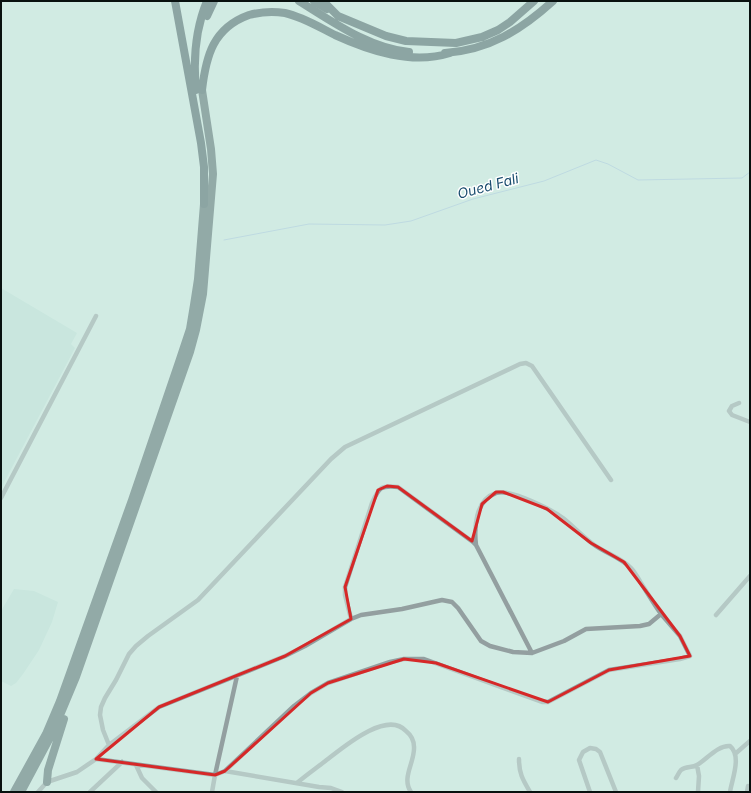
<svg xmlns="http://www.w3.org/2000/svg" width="751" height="793" viewBox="0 0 751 793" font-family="Inter,sans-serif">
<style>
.built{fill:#bee1d7}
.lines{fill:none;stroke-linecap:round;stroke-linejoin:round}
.stream{stroke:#a7c6de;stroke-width:1}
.minor{stroke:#939fa0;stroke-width:4.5}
.trunk{stroke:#455b5e;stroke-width:8}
.motorway{stroke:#395155;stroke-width:8}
.marked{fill:none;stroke:#d62828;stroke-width:3;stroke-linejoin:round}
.labels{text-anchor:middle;stroke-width:3;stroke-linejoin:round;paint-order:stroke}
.water-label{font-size:14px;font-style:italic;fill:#1a4d6f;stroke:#fff}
</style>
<rect width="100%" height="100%" fill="#d1ebe3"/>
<path class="built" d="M1,288L77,333L71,344L75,348L1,488Z
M14,589L34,591L58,602L52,622L39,650L23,674L16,683L11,686L1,681V611Z"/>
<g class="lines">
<path class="stream" d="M224,240L309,224L385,225L411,221L473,199L544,181L596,160L608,164L638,180L742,178L750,172"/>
<path class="minor" d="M739,403L732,406L729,411L732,415L750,422
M1,498L96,316
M716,615L750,576
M351,619L345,595V587L372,503C379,488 380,485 398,487L473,542L476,545
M109,745L103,730L100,715L101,707L105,698L116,680L129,654L136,646L148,636L198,600L331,459L345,447L520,364L526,363L532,366L611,480
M735,754L750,741
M96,759L215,775L225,771L319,787L331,788L342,792
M519,759C519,774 523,780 530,792
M136,765L142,778L156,792
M697,765L699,776L698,792
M225,771L294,706L311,693L328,683L390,662L404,659H424L542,702H548L609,670L680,659L690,656L680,636L661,614
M676,778C678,775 679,772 681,770C686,766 692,768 697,765C707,759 718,745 730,746C742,756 732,779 730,792
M297,783C305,776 315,769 324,762C340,750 386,709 406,731C411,735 414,741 414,747C415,762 401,778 411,792
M38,792L47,782L77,772L96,759L109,745L159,707L285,656L305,646L351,619L361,615L402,609L442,600L452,602L458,608L481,641L490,646L513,652L532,653L564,641L586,629L640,626L649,624L661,614C654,604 648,594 641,583C638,578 635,572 631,568C620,557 605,553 593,544C582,536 573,526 563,518C552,510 509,488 496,493C475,500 474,528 476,545L532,653
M90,792L122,762
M212,792L215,775L237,676
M590,792L579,760L583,752L590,748L596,749L600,752L616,792
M747,792L748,786"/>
<path class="trunk" d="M47,782L48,770L64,719
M14,792L46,734L60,701L132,500L179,362L190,329L194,305L198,279L204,204
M21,792L53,732L76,677L190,352L196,330L203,294L213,174L211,149L202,90"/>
<path class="motorway" d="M175,1L201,143L204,167V204
M299,1C333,22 369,48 409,52
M314,1L327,9
M323,1L338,16L386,36L406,41L456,43L482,37L498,30L510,22L534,1
M207,16L214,1
M445,53C489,50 521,30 553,1
M196,90C193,59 195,30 207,1
M202,90C206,56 213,28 249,15C260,12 273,11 285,13C303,17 319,27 335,35C370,51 412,65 450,53"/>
</g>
<path d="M0 0H751V793H0ZM387,486L398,487L472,541L482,504L496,492H503L547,509L591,543L624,562L680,636L690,656L609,670L548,702L436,663L404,659L328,683L311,693L225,771L215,775L96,759L159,707L285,656L351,619L345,587L378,490Z" fill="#d1ebe3" fill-opacity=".55" fill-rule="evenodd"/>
<path class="marked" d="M387,486L398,487L472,541L482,504L496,492H503L547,509L591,543L624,562L680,636L690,656L609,670L548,702L436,663L404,659L328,683L311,693L225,771L215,775L96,759L159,707L285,656L351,619L345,587L378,490Z"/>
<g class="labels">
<g class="water-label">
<text transform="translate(488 186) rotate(-15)" y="5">Oued Fali</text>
</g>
</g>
<rect width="751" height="793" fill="none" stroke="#08110f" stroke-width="4"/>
</svg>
